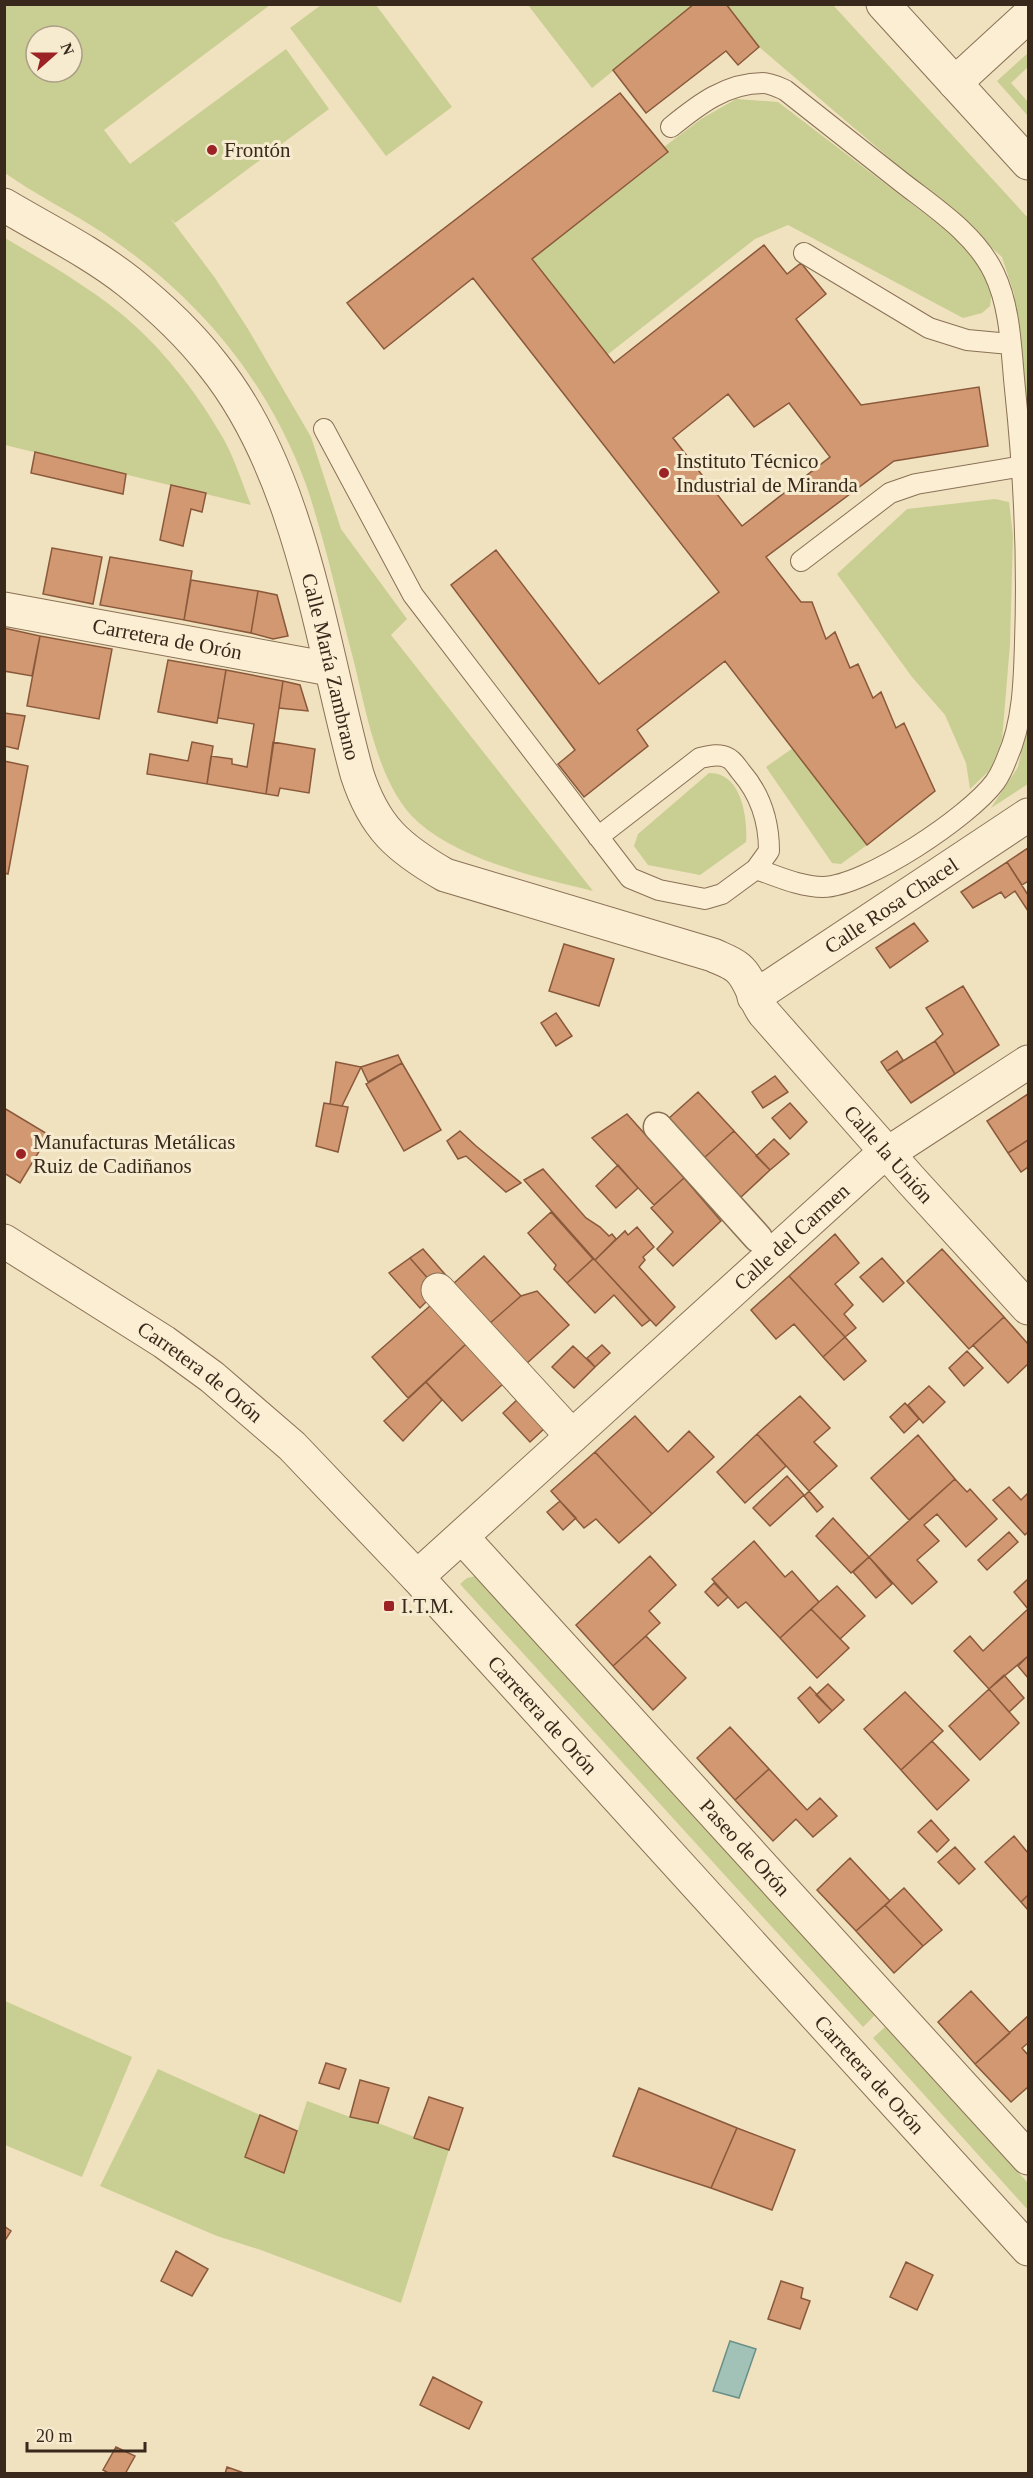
<svg xmlns="http://www.w3.org/2000/svg" width="1033" height="2478" viewBox="0 0 1033 2478" font-family="Georgia,serif">
<style>
.green{fill:#c9cf92;fill-rule:evenodd}
.water{fill:#a2c2b8;stroke:#699086;stroke-width:1.5}
.building{fill:#d19872;stroke:#8a593b;stroke-width:1.5;fill-rule:evenodd}
.lines{fill:none;stroke-linecap:round;stroke-linejoin:round}
.service-casing{stroke:#8a7156;stroke-width:22}
.pedestrian-casing{stroke:#8a7156;stroke-width:31}
.minor-casing{stroke:#8a7156;stroke-width:35}
.tertiary-casing{stroke:#8a7156;stroke-width:35}
.service{stroke:#fbeed2;stroke-width:20}
.pedestrian{stroke:#fbeed2;stroke-width:28}
.minor{stroke:#fbeed2;stroke-width:33}
.tertiary{stroke:#fbeed2;stroke-width:33}
.poi-dot{fill:#9c2325;stroke:#f7ebcf;stroke-width:2}
.labels{text-anchor:middle;stroke-width:6;stroke-linejoin:round;paint-order:stroke}
.poi-label{font-size:21px;fill:#38291c;stroke:#f7ebcf;text-anchor:start}
.street-label{font-size:21px;fill:#38291c;stroke:#f7ebcf}
</style>
<rect width="100%" height="100%" fill="#f0e1bf"/>
<path class="green" d="M4,5H270L104,130L130,164L286,49L329,109L175,223L170,218L215,278L248,329L311,437L341,529L407,619L391,635L593,891C537,877 462,861 418,822C379,788 366,711 354,662C341,613 330,562 315,513C305,475 285,432 265,399C224,331 168,276 103,233C71,212 36,195 5,173ZM36,36H72V72H36Z
M321,5H376L452,107L386,156L290,28Z
M528,5H694L592,88Z
M726,5H833L1028,218V430L1014,294L1002,257L880,150L759,47Z
M1028,53V67L1011,83L1028,102V116L997,81Z
M736,99L778,102L955,237L976,262L992,290L990,306L982,313L963,318L788,225L755,239L607,355L532,259L668,153L664,147L701,119Z
M5,238C44,261 84,284 119,312C161,346 196,391 223,438C235,459 242,483 251,505L5,445Z
M995,499L1009,502L1013,536L1010,644L1002,740L991,769L970,789L966,763L945,715L912,677L837,574L907,509Z
M1028,720V784L991,808L1018,767Z
M793,748L867,845L841,864L832,863L766,767Z
M709,773C741,772 748,817 746,842L700,875L648,865L634,846L638,834Z
M476,1576L875,2015L863,2027L460,1584L467,1578Z
M5,2001L132,2057L82,2177L5,2145Z
M885,2027L1028,2183V2210L873,2038Z
M158,2069L260,2115L245,2157L284,2173L307,2101L350,2117L378,2123L449,2150L401,2303L261,2250L217,2236L100,2186Z"/>
<path class="water" d="M730,2341L756,2349L739,2398L713,2391Z"/>
<path class="building" d="M694,4H726L759,47L738,65L726,51L646,113L613,70Z
M620,93L668,152L532,259L614,363L764,245L787,274L801,263L826,294L796,319L861,405L979,387L988,446L894,461L766,557L801,602H812L826,639L835,632L850,668L858,664L873,698L881,692L896,728L904,723L935,791L867,845L725,661L637,730L648,746L584,797L558,764L575,750L451,585L496,550L599,684L719,592L473,278L384,349L347,303ZM728,394L754,427L789,403L830,457L742,526L673,438Z
M35,452L126,474L123,494L31,473Z
M171,485L206,493L202,512L191,509L183,546L160,540Z
M52,548L102,557L93,604L43,594Z
M110,557L192,571L184,620L100,605Z
M191,580L258,591L251,633L184,620Z
M258,591L277,595L288,636L273,639L251,633Z
M4,628L40,636L32,676L4,671Z
M40,636L112,649L99,719L27,706Z
M168,660L226,670L217,723L158,712Z
M226,670L283,681L266,794L207,784L211,756L232,759V764L247,767L254,724L218,718Z
M283,681L300,685L308,711L279,708Z
M4,713L25,716L18,749L4,746Z
M192,742L213,746L207,784L147,774L150,754L188,761Z
M273,742L315,749L309,793L280,788L278,796L266,794Z
M4,761L28,766L8,874L4,873Z
M1028,848V881L1022,885L1007,862Z
M1007,862L1028,895V911L1015,891L1005,898L1001,892L973,908L961,892Z
M914,923L928,941L890,968L876,948Z
M564,944L614,959L599,1006L549,991Z
M963,986L999,1045L955,1074L935,1041L943,1034L926,1008Z
M556,1013L572,1036L556,1046L541,1023Z
M935,1041L955,1074L911,1103L887,1071Z
M897,1051L903,1060L887,1071L881,1062Z
M398,1055L402,1063L368,1082L361,1067Z
M336,1062L361,1067L342,1106L330,1104Z
M402,1063L441,1130L404,1151L366,1084Z
M775,1076L788,1092L763,1108L752,1092Z
M698,1092L734,1131L704,1158L668,1119Z
M1028,1094V1140L1008,1153L987,1121Z
M324,1103L348,1107L338,1152L316,1146Z
M790,1103L807,1122L790,1139L772,1118Z
M4,1108L49,1135L20,1183L4,1173Z
M627,1114L684,1178L654,1205L592,1138Z
M460,1131L476,1146L521,1183L506,1192L466,1156L458,1159L447,1141Z
M734,1131L770,1170L740,1198L704,1158Z
M774,1139L789,1154L770,1170L756,1156Z
M1028,1140V1167L1021,1172L1008,1153Z
M618,1165L638,1188L616,1208L596,1186Z
M543,1169L586,1218L600,1227L609,1236L612,1234L616,1239L595,1260L524,1180Z
M684,1178L721,1221L673,1266L657,1249L673,1232L651,1208Z
M551,1212L593,1259L567,1283L554,1269L556,1265L528,1233Z
M637,1227L654,1247L643,1257L645,1260L639,1267L675,1307L656,1326L595,1260L625,1231L628,1235Z
M835,1234L859,1263L835,1284L853,1305L844,1314L856,1328L845,1337L789,1276Z
M423,1249L450,1280L438,1290L410,1258Z
M942,1249L1004,1317L969,1349L907,1281Z
M484,1256L521,1296L489,1324L453,1284Z
M410,1258L438,1290L420,1308L389,1273Z
M882,1258L904,1283L883,1302L860,1277Z
M593,1259L595,1260L650,1320L642,1326L614,1295L595,1313L567,1283Z
M789,1276L845,1337L823,1357L794,1324L776,1339L751,1310Z
M537,1291L569,1325L525,1365L489,1324L521,1296Z
M431,1305L466,1344L408,1398L372,1357Z
M1004,1317L1028,1344V1364L1008,1383L973,1345Z
M845,1337L866,1361L844,1380L823,1357Z
M466,1344L503,1384L462,1421L426,1382Z
M602,1345L610,1353L595,1367L587,1358Z
M573,1346L595,1367L574,1388L552,1367Z
M967,1351L983,1368L964,1386L949,1368Z
M426,1382L442,1400L403,1441L384,1421Z
M929,1386L945,1402L923,1423L908,1405Z
M800,1396L830,1428L814,1442L837,1466L809,1491L757,1434Z
M518,1399L546,1427L530,1442L503,1413Z
M905,1403L919,1419L904,1433L890,1417Z
M635,1416L668,1452L689,1431L714,1457L652,1514L595,1452Z
M757,1434L786,1466L745,1503L717,1472Z
M918,1435L955,1479L909,1520L871,1478Z
M595,1452L652,1514L619,1543L596,1519L584,1528L551,1491Z
M787,1476L804,1495L770,1526L753,1508Z
M955,1479L967,1492L970,1489L997,1519L966,1547L937,1514L924,1525L939,1541L917,1560L937,1582L912,1604L869,1557Z
M1009,1487L1021,1500L1028,1493V1532L1025,1535L993,1500Z
M809,1491L823,1507L817,1512L804,1496Z
M560,1501L576,1518L563,1530L547,1512Z
M833,1518L869,1557L851,1573L816,1536Z
M1009,1532L1018,1542L987,1570L978,1560Z
M754,1541L785,1577L792,1571L819,1602L780,1638L746,1602L738,1608L712,1579Z
M650,1556L676,1585L649,1611L660,1623L613,1666L576,1625Z
M869,1557L892,1584L876,1598L853,1572Z
M1028,1579V1656L989,1689L954,1651L970,1636L983,1651L1028,1609L1014,1592Z
M714,1583L728,1597L718,1606L705,1592Z
M837,1586L865,1616L840,1639L811,1609Z
M811,1609L849,1648L817,1678L780,1638Z
M646,1636L686,1678L653,1710L613,1666Z
M1028,1656V1678L1018,1666Z
M1004,1675L1024,1698L1009,1712L989,1689Z
M828,1684L844,1700L832,1711L816,1695Z
M810,1687L832,1711L819,1723L798,1698Z
M989,1689L1019,1723L980,1760L949,1726Z
M905,1692L943,1731L901,1770L864,1729Z
M730,1727L769,1769L735,1800L697,1758Z
M932,1741L969,1780L937,1810L901,1770Z
M769,1769L807,1810L820,1798L837,1816L813,1837L796,1819L773,1841L735,1800Z
M931,1820L949,1840L937,1852L918,1832Z
M1014,1836L1028,1853V1895L1021,1902L985,1862Z
M955,1847L975,1869L959,1884L938,1862Z
M850,1858L890,1901L856,1931L817,1890Z
M904,1888L942,1930L923,1946L885,1905Z
M1028,1895V1910L1021,1902Z
M885,1905L923,1946L894,1973L856,1931Z
M971,1991L1010,2033L975,2064L938,2022Z
M1028,2016V2043L1022,2048L1028,2055V2087L1011,2102L975,2064Z
M326,2063L346,2069L339,2089L319,2083Z
M360,2080L389,2088L378,2123L350,2117Z
M639,2088L737,2128L711,2188L613,2156Z
M429,2097L463,2108L449,2150L414,2138Z
M260,2115L297,2131L284,2173L245,2157Z
M737,2128L795,2150L772,2210L711,2188Z
M4,2226L11,2231L4,2242Z
M176,2251L208,2269L192,2296L161,2281Z
M906,2262L933,2275L917,2310L890,2297Z
M781,2281L803,2288L801,2298L810,2301L800,2329L768,2319Z
M433,2377L482,2402L469,2429L420,2405Z
M116,2447L135,2456L125,2474H110L103,2470Z
M227,2467L244,2473L225,2474Z"/>
<g class="lines">
<defs>
<path id="service" d="M671,127C698,105 726,83 763,83C770,83 778,87 785,90C823,120 861,150 899,180C933,207 975,233 994,273C1011,308 1011,351 1015,389C1024,474 1028,557 1025,642C1024,680 1023,723 1007,758C1004,766 1000,775 995,782C969,817 866,886 823,887C800,887 777,876 756,869
M804,253L929,328L967,340L1010,344
M324,429L413,595L630,878L659,890L705,899L722,894L756,869L769,851C769,821 761,795 741,772C737,767 733,760 728,758C719,753 709,756 700,758L598,837
M801,561L890,493L916,484L1023,466"/>
<path id="pedestrian" d="M658,1127L758,1238"/>
<g id="minor">
<path d="M883,4L1028,163"/>
<path d="M955,83L1028,16"/>
<path id="s1" d="M4,205C46,230 91,252 129,282C159,306 189,334 213,365C301,474 321,642 357,774C374,827 398,848 445,875L713,955C721,959 731,962 738,968C751,979 754,1000 764,1013L911,1180L1028,1308"/>
<path id="s2" d="M4,609L330,669"/>
<path id="s3" d="M754,997L1028,815"/>
<path d="M438,1290L572,1436"/>
<path id="s4" d="M462,1537L1028,2158"/>
<path id="s5" d="M417,1577L873,1163L1028,1062"/>
</g>
<g id="tertiary">
<path id="s6" d="M4,1241L164,1342L212,1377L292,1446L417,1577L1028,2249"/>
</g>
</defs>
<use href="#service" class="service-casing"/>
<use href="#pedestrian" class="pedestrian-casing"/>
<use href="#minor" class="minor-casing"/>
<use href="#tertiary" class="tertiary-casing"/>
<use href="#service" class="service"/>
<use href="#pedestrian" class="pedestrian"/>
<use href="#minor" class="minor"/>
<use href="#tertiary" class="tertiary"/>
</g>
<g class="poi-dot">
<circle cx="212" cy="150" r="6"/>
<circle cx="664" cy="473" r="6"/>
<circle cx="21" cy="1154" r="6"/>
<rect x="383" y="1600" width="12" height="12" rx="3"/>
</g>
<g class="labels">
<g class="poi-label">
<text x="224" y="157">Frontón</text>
<text x="676" y="468">Instituto Técnico<tspan x="676" dy="24">Industrial de Miranda</tspan></text>
<text x="33" y="1149">Manufacturas Metálicas<tspan x="33" dy="24">Ruiz de Cadiñanos</tspan></text>
<text x="401" y="1613">I.T.M.</text>
</g>
<g class="street-label">
<text dy="7" stroke="none"><textPath href="#s2" startOffset="166">Carretera de Orón</textPath></text>
<text dy="7" stroke="none"><textPath href="#s1" startOffset="592">Calle María Zambrano</textPath></text>
<text dy="7" stroke="none"><textPath href="#s3" startOffset="165">Calle Rosa Chacel</textPath></text>
<text dy="7" stroke="none"><textPath href="#s1" startOffset="1389">Calle la Unión</textPath></text>
<text dy="7" stroke="none"><textPath href="#s5" startOffset="506">Calle del Carmen</textPath></text>
<text dy="7" stroke="none"><textPath href="#s6" startOffset="236">Carretera de Orón</textPath></text>
<text dy="7" stroke="none"><textPath href="#s6" startOffset="722">Carretera de Orón</textPath></text>
<text dy="7" stroke="none"><textPath href="#s4" startOffset="420">Paseo de Orón</textPath></text>
<text dy="7" stroke="none"><textPath href="#s6" startOffset="1208">Carretera de Orón</textPath></text>
</g>
</g>
<rect width="1033" height="2478" fill="none" stroke="#38291c" stroke-width="12"/>
<g transform="translate(54 54) rotate(69)"><circle r="28" fill="#f7ebcf" stroke="#ab9d87" stroke-width="1.5"/>
<path d="M0-4.5L10 22L0 15L-10 22Z" fill="#9c2325"/>
<text y="-9" font-size="16" font-weight="bold" text-anchor="middle" fill="#38291c">N</text>
</g>
<path d="M27 2442v9h118v-9" fill="none" stroke="#38291c" stroke-width="3"/>
<text x="36" y="2442" font-size="18" fill="#38291c" stroke="#f7ebcf" stroke-width="4.5" paint-order="stroke">20 m</text>
</svg>
